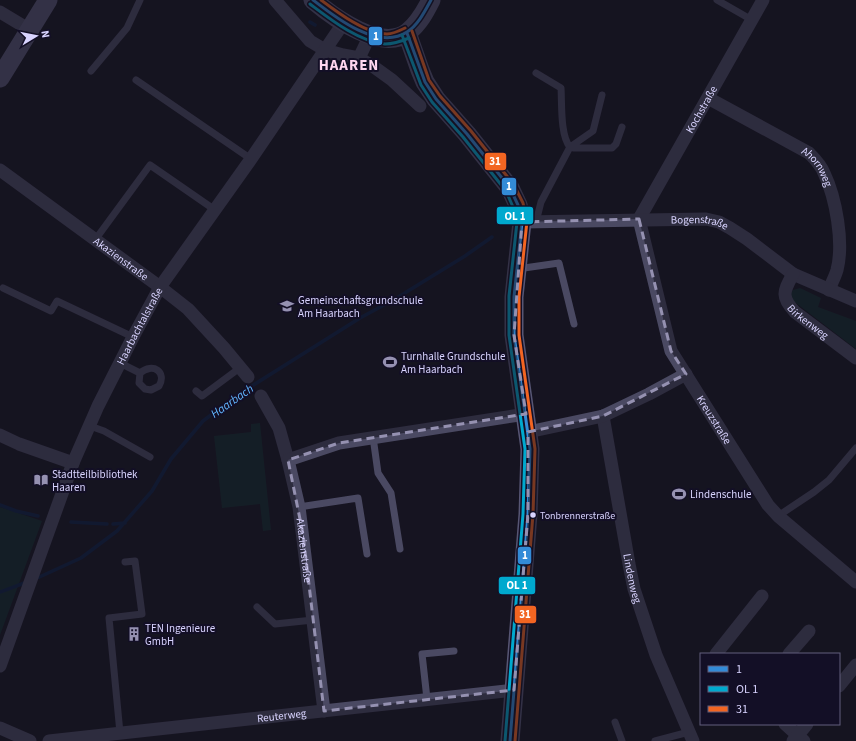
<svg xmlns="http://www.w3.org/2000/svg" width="856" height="741" viewBox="0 0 856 741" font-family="'Source Sans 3',sans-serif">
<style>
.green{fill:#132c2d}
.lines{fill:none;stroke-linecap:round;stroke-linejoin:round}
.stream{stroke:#0d2144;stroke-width:3.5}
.lane{stroke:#4a4962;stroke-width:7}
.street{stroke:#4a4962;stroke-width:13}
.secondary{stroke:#575674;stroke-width:19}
.bus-1-casing{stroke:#130f26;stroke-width:6}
.bus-2-casing{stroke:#130f26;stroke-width:6}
.bus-3-casing{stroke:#130f26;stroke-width:6}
.bus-1{stroke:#338bd7;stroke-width:3}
.bus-2{stroke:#00a9ce;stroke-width:3}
.bus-3{stroke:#f26522;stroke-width:3}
.marked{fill:none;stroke:#9591b1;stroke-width:3;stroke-dasharray:8 5;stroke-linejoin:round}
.bus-dot{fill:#d9d4ff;stroke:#130f26;stroke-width:1.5}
.labels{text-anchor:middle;stroke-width:4;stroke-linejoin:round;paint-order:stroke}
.bus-label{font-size:10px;fill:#d9d4ff;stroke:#130f26;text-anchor:start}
.street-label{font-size:11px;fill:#d9d4ff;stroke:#130f26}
.poi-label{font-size:11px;fill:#d9d4ff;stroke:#130f26;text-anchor:start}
.water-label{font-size:12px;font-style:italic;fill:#62b6ff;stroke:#130f26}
.district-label{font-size:15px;font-weight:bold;letter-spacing:1px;fill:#ffd6f0;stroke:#130f26}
.line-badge{stroke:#130f26;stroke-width:1.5}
.badge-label{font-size:11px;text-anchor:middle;font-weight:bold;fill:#fff}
</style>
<rect width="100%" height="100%" fill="#161421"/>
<path class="green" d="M800,288L821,298L818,307L856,321V349L792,300L791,293L793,290Z
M260,423L271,530L263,531L260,504L222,508L214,436L251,432V424Z
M0,507L42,521L0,635Z"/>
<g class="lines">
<path class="stream" d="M310,22L315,25
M0,505L16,511L38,516
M71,522L107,524
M113,524L125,523
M35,579L81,558L117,531L152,491L171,459L203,421L239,394L360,318L395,299L465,256L492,237
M0,592L27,582"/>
<path class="lane" d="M717,0L752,20
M91,71L127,28L140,0
M136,80L251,159
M570,147L574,148H612L616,144L622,127
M570,147L593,131L602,95
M536,222L541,202L570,147C560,136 562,102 561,88L536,73
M95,240L150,165L215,210
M517,269L559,263L574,324
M3,288L51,311L57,301L133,337
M120,363L140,373L139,383L145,389L151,390L159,386C167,372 153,362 140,373
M196,391L202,396L241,367
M90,426L104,431L150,457
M373,437L378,473L391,493L400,549
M299,507L358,498L367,554
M778,516L814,492L829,480L856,448
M257,607L275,624L313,620
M427,699L422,654L454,651
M615,722L622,741
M120,733L109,618L142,614L135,561L125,562
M655,741L689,732"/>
<g class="street">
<path d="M275,0L310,41L325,50L343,55L359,58L374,67L392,80L420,106"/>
<path d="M0,12L30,30"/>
<path d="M359,58L370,35"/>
<path id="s1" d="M708,98L809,153C815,159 821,165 824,173C836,198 844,243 837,270C835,277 831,284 829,290"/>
<path id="s2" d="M0,170L160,287L188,309L224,348L248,377"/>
<path id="s3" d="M639,219L671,351L768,505L778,516L856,582"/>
<path id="s4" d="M639,219L763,0"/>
<path id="s5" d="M522,222L706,219L719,222L730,228L747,239L793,274L856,301"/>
<path id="s6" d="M793,274C784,291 780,296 795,312L856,358"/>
<path id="s7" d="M261,396L279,428L288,460L299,507L324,711"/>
<path id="s8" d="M603,416L629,564L634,589L656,655L693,741"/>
<path d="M528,432L603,416L649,394L686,374"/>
<path d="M0,435L19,444L73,463"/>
<path d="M288,460L339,443L526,414"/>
<path d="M716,654L762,596"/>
<path d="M789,654L809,631"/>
<path id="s9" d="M0,666L73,463L98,406L133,337L160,287L251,159L344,22"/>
<path d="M839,686L856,665"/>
<path d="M785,724L804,741"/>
<path d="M0,728L30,741"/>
<path id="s10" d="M49,741L514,690"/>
<path d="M793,741L807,724"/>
</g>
<path class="secondary" d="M313,0C333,17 382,53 408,32C419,23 425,12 431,0
M407,33L420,70L425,82L436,99L467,134L510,188L518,205L522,222L514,297V335L530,449L528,514L510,741
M0,78L48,0"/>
<defs>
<path id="bus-1" d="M313,0C336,18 378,51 407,32C418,25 425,11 431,0
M407,33L425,82L436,99L467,134L510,188L518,205L522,222L514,297V335L530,449L528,514L510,741"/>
<path id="bus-2" d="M310,4C330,19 359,42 385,44C394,44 402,41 409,38
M402,35L421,85L432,102L463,137L506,191L513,207L517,222L509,296V335L525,449L523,514L505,741"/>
<path id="bus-3" d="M321,0C337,12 366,34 387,34C393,34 399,31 405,28
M412,31L429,80L440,96L471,131L514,185L523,203L527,221L519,297V335L535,449L533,514L515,741"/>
</defs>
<use href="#bus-1" class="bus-1-casing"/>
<use href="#bus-2" class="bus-2-casing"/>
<use href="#bus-3" class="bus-3-casing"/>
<use href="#bus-1" class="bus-1"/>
<use href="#bus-2" class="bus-2"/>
<use href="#bus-3" class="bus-3"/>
</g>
<path d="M0 0H856V741H0ZM639,219L671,351L686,374L603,416L528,432V514L514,690L324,711L303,534L288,460L339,443L526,414L514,335L522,222Z" fill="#161421" fill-opacity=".55" fill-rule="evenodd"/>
<path class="marked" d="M639,219L671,351L686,374L603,416L528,432V514L514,690L324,711L303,534L288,460L339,443L526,414L514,335L522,222Z"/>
<defs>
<symbol id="school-bare" viewBox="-9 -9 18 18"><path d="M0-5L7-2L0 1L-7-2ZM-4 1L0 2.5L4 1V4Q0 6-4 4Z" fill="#9591b1" stroke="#130f26" stroke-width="2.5" paint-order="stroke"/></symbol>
<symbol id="stadium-bare" viewBox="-9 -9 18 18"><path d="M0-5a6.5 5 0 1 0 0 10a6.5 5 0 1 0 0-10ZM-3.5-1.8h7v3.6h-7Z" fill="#9591b1" stroke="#130f26" stroke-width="2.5" paint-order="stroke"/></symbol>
<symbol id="library-bare" viewBox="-9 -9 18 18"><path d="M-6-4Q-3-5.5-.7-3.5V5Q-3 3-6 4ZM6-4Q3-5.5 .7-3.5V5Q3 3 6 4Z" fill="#9591b1" stroke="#130f26" stroke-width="2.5" paint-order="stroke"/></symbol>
<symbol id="building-bare" viewBox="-9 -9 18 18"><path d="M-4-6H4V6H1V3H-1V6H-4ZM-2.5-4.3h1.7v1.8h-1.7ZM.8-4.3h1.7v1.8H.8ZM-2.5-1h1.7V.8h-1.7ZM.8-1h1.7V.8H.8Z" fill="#9591b1" stroke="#130f26" stroke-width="2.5" paint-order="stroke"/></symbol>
</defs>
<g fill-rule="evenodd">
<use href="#school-bare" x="277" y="296" width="20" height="20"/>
<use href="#stadium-bare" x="380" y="352" width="20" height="20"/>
<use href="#library-bare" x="31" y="470" width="20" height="20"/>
<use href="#stadium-bare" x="669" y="484" width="20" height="20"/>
<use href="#building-bare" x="124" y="624" width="20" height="20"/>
</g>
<circle class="bus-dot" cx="533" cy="515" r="3.5"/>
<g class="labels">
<g class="bus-label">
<text x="540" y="519">Tonbrennerstraße</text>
</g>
<g class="street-label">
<text dy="4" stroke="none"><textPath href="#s4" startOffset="126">Kochstraße</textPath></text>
<text dy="4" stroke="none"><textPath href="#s1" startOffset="131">Ahornweg</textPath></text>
<text dy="4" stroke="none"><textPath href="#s5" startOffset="178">Bogenstraße</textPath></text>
<text dy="4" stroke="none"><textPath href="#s2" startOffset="150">Akazienstraße</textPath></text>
<text dy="4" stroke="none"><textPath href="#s6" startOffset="59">Birkenweg</textPath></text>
<text dy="4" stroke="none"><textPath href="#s9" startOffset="368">Haarbachtalstraße</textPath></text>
<text dy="4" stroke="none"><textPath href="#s3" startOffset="217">Kreuzstraße</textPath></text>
<text dy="4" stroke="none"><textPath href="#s7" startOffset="162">Akazienstraße</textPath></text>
<text dy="4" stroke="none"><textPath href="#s8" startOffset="165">Lindenweg</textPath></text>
<text dy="4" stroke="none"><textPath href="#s10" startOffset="234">Reuterweg</textPath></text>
</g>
<g class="poi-label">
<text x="298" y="304">Gemeinschaftsgrundschule<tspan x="298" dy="13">Am Haarbach</tspan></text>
<text x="401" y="360">Turnhalle Grundschule<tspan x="401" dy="13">Am Haarbach</tspan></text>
<text x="52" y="478">Stadtteilbibliothek<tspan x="52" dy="13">Haaren</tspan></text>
<text x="690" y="498">Lindenschule</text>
<text x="145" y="632">TEN Ingenieure<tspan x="145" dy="13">GmbH</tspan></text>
</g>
<g class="water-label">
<text transform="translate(232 401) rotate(-35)" y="4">Haarbach</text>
</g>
<g class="district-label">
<text x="349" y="70">HAAREN</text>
</g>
</g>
<g class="line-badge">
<rect x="368" y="26" width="15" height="20" rx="4" fill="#338bd7"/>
<rect x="484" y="152" width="23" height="19" rx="4" fill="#f26522"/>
<rect x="501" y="177" width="16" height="19" rx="4" fill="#338bd7"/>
<rect x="496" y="206" width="38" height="19" rx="4" fill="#00a9ce"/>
<rect x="517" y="546" width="15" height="19" rx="4" fill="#338bd7"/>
<rect x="498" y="576" width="38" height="19" rx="4" fill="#00a9ce"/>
<rect x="514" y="605" width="23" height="19" rx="4" fill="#f26522"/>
</g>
<g class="badge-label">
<text x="376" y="40">1</text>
<text x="495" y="165">31</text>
<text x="509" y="190">1</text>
<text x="515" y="220">OL 1</text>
<text x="525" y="559">1</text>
<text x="517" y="589">OL 1</text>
<text x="525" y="618">31</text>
</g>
<rect x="700" y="653" width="140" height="72" fill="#130f26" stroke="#625e7d"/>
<rect x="708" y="666" width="20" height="6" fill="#338bd7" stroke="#625e7d"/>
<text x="736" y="673" font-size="12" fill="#d9d4ff">1</text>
<rect x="708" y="686" width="20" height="6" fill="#00a9ce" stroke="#625e7d"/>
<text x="736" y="693" font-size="12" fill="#d9d4ff">OL 1</text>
<rect x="708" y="706" width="20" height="6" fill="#f26522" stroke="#625e7d"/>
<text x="736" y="713" font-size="12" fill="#d9d4ff">31</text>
<g transform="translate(36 36) rotate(80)" stroke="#130f26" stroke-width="3" paint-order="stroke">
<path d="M0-3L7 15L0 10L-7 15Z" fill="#d9d4ff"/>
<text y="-6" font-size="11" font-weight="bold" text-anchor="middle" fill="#d9d4ff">N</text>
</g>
</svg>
